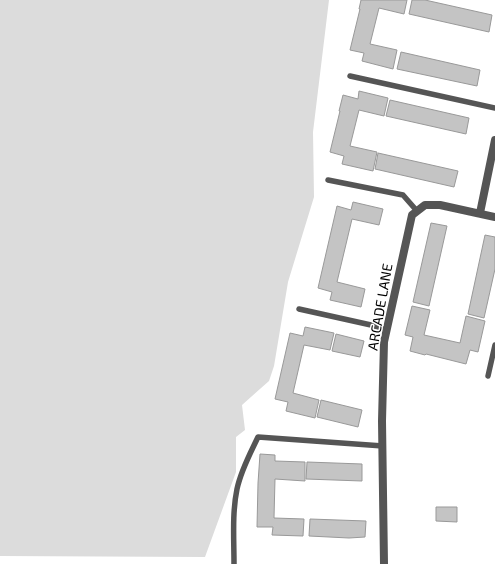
<svg xmlns="http://www.w3.org/2000/svg" width="495" height="564" viewBox="0 0 495 564" font-family="'Exo 2',sans-serif">
<style>
.green{fill:#dcdcdc}
.building{fill:#c4c4c4;stroke:#999}
.lines{fill:none;stroke-linecap:round;stroke-linejoin:round}
.lane{stroke:#555;stroke-width:5.5}
.street{stroke:#555;stroke-width:8}
.labels{text-anchor:middle;stroke-width:3;stroke-linejoin:round;paint-order:stroke}
.street-label{font-size:14px;fill:#000;stroke:#fff}
</style>
<rect width="100%" height="100%" fill="#fff"/>
<path class="green" d="M0,0H329L313,132L314,197L288,282L274,366L269,381L242,405L245,430L236,437V472L205,557L0,556Z"/>
<path class="building" d="M361,0H407L404,14L379,8L370,44L397,50L393,69L362,61L364,53L350,50L360,9H359Z
M412,0H425L492,15L489,32L409,14Z
M401,52L480,70L477,86L397,69Z
M359,91L388,98L384,116L359,110L350,146L377,152L373,171L342,164L344,156L330,152L340,111H339L343,95L358,99Z
M390,100L469,118L466,134L386,116Z
M378,153L458,171L454,187L375,169Z
M353,202L383,209L379,225L352,219L337,282L365,289L361,307L330,300L332,292L318,288L337,206L351,210Z
M431,223L447,226L429,306L413,302Z
M485,235L495,237V269L484,318L468,314Z
M412,306L430,310L424,335L460,343L466,316L485,321L478,352L470,350L466,364L426,354L425,355L410,351L413,337L405,335Z
M305,327L334,333L330,350L304,345L293,393L319,400L315,418L286,411L288,402L275,399L290,333L303,336Z
M336,334L364,341L360,357L332,351Z
M321,400L362,410L358,427L317,417Z
M260,454L275,455V461L305,462V481L275,479L274,518L304,519L303,536L272,535L273,527H257L258,483Z
M307,462L362,464V481L306,479Z
M436,507H457V522L436,521Z
M310,519L366,521L365,537L349,538L309,536Z"/>
<g class="lines">
<path class="lane" d="M350,76L495,108
M328,180L403,195L417,211
M299,309L371,325L387,330
M488,376L495,345
M234,564C234,539 232,513 237,489C241,470 250,454 258,437L383,446"/>
<path class="street" d="M480,213L495,140
M384,564L382,421L384,342L412,215L425,205H440L495,217"/>
</g>
<g class="labels">
<g class="street-label">
<text transform="translate(380 307) rotate(-80)" y="5">ARCADE LANE</text>
</g>
</g>
</svg>
